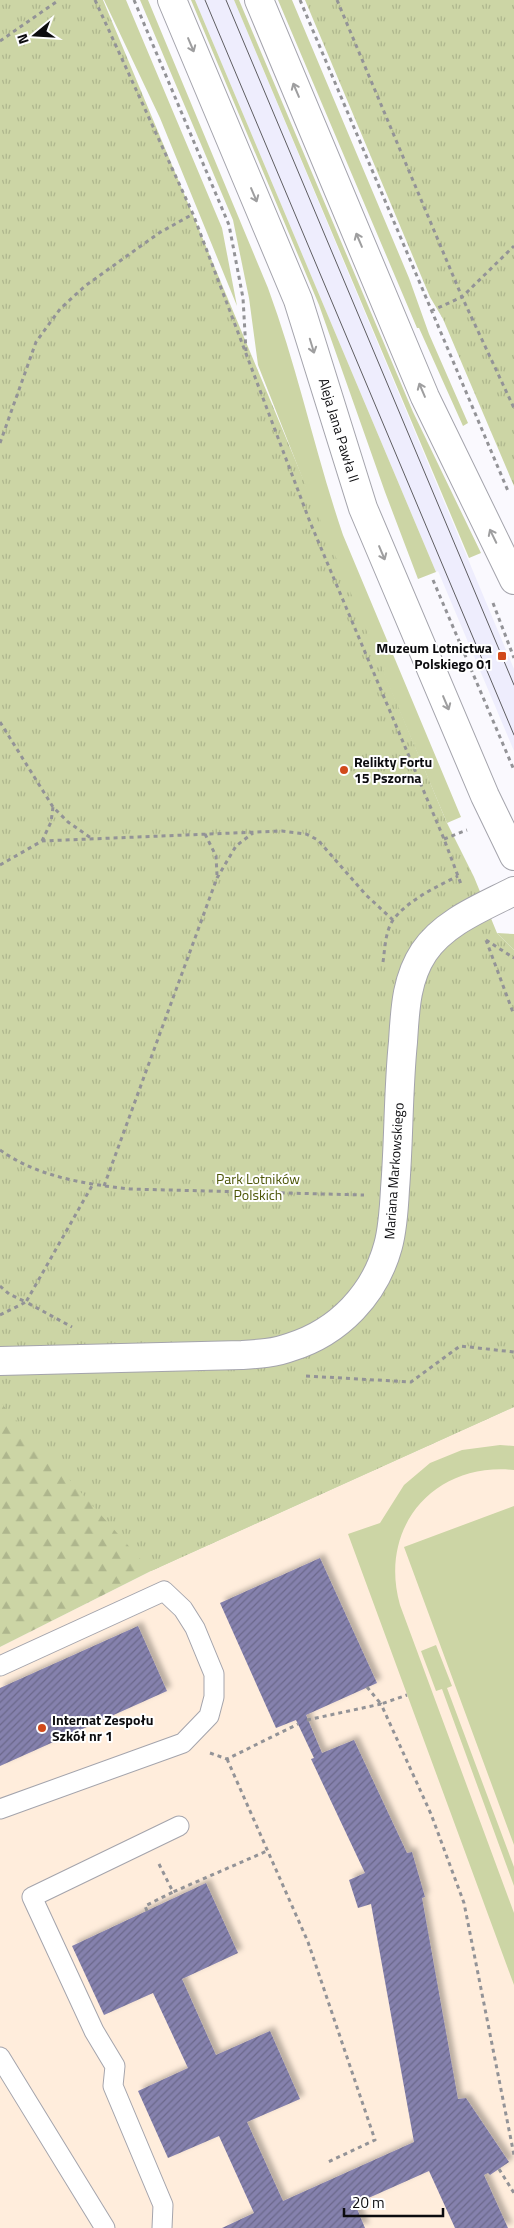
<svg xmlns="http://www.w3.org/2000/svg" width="514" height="2228" viewBox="0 0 514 2228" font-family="'Titillium Web',sans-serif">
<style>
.education{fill:#ffeddc}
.built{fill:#eeedfd}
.green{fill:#ccd5a5}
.forest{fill:url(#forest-firs)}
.park{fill:url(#park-tufts)}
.building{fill:url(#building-hatch);filter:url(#shadow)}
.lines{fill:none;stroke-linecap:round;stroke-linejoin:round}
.service-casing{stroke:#a4a4ac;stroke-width:21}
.minor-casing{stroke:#a4a4ac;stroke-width:30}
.secondary-casing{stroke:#a4a4ac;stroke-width:30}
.path{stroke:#939397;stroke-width:3;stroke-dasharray:4 4;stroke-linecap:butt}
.service{stroke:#fff;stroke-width:19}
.minor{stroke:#fff;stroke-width:28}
.secondary{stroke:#fff;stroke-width:28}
.tram{stroke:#5e5d61;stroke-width:1}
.oneway{stroke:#9e9e9f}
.poi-dot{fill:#d14a1b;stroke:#fff;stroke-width:2}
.labels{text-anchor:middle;stroke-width:4;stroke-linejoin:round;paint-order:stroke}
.street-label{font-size:14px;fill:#0c0c0f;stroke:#fff}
.poi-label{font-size:14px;font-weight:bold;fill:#0c0c0f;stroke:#fff;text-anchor:start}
.park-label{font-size:14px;fill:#4c5506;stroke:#fff}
</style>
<defs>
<pattern id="forest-firs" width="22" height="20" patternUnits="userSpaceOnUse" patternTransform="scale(1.25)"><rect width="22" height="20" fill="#ccd5a5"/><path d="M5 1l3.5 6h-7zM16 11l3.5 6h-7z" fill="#aeb68d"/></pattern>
<pattern id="park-tufts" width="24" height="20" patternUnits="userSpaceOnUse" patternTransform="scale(1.25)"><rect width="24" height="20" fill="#ccd5a5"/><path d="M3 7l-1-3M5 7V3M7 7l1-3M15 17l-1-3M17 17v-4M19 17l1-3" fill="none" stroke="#aeb68d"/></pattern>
<pattern id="building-hatch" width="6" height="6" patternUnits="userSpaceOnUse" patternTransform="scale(1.25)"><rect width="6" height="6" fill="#8581ad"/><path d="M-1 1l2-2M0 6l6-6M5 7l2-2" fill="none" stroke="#6b688b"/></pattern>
<filter id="shadow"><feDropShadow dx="4.5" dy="-4.5" stdDeviation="2.5" flood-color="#0004"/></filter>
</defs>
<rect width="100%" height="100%" fill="#faf9fe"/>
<path class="education" d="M514,1407V2228H0V1647L151,1571Z"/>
<path class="built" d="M195,0H234L514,669V751L438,571L436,572Z"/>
<path class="green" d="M104,0H126L222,228L237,306L160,118Z
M140,0H148L268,288C298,369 315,453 343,535L461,817L447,823L318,518L258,365L249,298L233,220Z
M191,0H195L436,572L418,579L385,492L319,305Z
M234,0H239L413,412L481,553L469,558Z
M278,0H292L409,278L429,334L468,423L463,426L419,328H417Z
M497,933L514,934V950Z
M500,1445L514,1446V1470C434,1462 378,1527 400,1605L514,1913V1985L348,1534L380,1523L404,1485L430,1463L462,1450Z
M514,1506V1845L404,1547Z
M436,1645L452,1686L447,1688L514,1867V1886L442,1689L436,1691L421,1651Z"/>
<path class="forest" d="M0,1387L514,1407L151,1571L0,1647Z"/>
<path class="park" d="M0,0H103L447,823L474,877L497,933L514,950V1407L151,1571L0,1402Z
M305,0H514V486L443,319L430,297Z"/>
<path class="building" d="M320,1558L377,1683L306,1715L322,1753L354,1740L407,1853L412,1852L425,1897L422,1898L458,2099L466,2098L509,2162L490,2175L488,2173L484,2175L508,2228H455L429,2171L355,2204L365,2228H222L254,2213L219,2136L168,2158L138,2091L188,2068L153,1993L104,2015L72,1946L206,1883L238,1953L182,1979L216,2055L270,2031L300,2099L247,2122L283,2201L414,2142L371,1904L358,1908L349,1880L365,1873L311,1759L314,1758L296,1720L276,1728L220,1603Z
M138,1626L167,1691L0,1766V1688Z"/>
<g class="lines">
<defs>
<path id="service" d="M0,1666L164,1591L183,1609L195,1628L214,1674V1697L209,1716L183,1743L0,1809
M0,2057L105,2228
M162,2228L163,2205L113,2086L115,2066L94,2031L32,1897L179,1826"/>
<path id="minor" d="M0,1361L242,1355C258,1354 275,1353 291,1347C339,1332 375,1294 388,1246C393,1228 394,1208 395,1189C399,1140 398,1091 403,1042C405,1010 406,979 424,952C444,922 483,907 514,891"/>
<path id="secondary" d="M172,0L298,300L363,508L485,796L514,856
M259,0L425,397L514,580"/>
</defs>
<use href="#service" class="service-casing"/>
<use href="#minor" class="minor-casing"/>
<use href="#secondary" class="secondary-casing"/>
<path class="path" d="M95,0L193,214L310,522L444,839L461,884
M134,0L229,225L243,298L246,351
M300,0L508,491
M337,0L462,297L514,408
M0,41L59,0
M431,311L462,297L514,246
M0,443L36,342L60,309L85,286L159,233L193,214
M433,580L514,770
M493,603L514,658
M0,722L53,807L68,822L91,838
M205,834L216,856L217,875
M444,839L467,830
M42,841L51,822L53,807
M0,865L42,841L282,831L306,834L318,840L366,895L393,920
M486,940L514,1015
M486,940L514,958
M383,962C385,949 385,932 393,920C408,900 436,887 458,876
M0,1150C38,1177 85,1184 130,1189L364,1195
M104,1186L217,878L236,846L253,833
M0,1286L9,1294L26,1302L93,1184
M0,1315L26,1302L72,1327
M306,1376L411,1382L460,1346L514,1352
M367,1687L381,1704L407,1695
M307,1720L381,1704L431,1814L464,1903L514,2155
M210,1753L227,1759L298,1724
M227,1759L308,1942L375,2140L328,2162
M159,1864L173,1892L267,1851
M147,1911L145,1906L173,1892
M499,2169L514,2193"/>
<use href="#service" class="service"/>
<use href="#minor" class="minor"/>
<use href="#secondary" class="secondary"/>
<path class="tram" d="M205,0L514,735
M226,0L514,685"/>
</g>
<defs><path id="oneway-shaft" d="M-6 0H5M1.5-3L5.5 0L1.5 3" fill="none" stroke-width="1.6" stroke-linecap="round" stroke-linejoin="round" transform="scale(1.25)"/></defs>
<g class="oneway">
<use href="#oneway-shaft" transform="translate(191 45) rotate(67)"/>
<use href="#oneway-shaft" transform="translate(296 90) rotate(-113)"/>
<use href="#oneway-shaft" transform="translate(254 195) rotate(67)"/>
<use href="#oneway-shaft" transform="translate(359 240) rotate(-113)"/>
<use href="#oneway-shaft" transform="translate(312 346) rotate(73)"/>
<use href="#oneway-shaft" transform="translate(422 390) rotate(-113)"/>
<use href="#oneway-shaft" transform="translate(493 536) rotate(-116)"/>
<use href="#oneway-shaft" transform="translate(382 553) rotate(67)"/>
<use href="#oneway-shaft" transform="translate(446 703) rotate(67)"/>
</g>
<g class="poi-dot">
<rect x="497" y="651" width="10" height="10" rx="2.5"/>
<circle cx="344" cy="770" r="5"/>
<circle cx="42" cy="1728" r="5"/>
</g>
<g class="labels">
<g class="street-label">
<text transform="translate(339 430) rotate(73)" y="5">Aleja Jana Pawła II</text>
<text transform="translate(394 1171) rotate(-86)" y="5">Mariana Markowskiego</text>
</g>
<g class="poi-label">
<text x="492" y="653" text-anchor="end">Muzeum Lotnictwa<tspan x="492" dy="16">Polskiego 01</tspan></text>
<text x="354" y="767">Relikty Fortu<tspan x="354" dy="16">15 Pszorna</tspan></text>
<text x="52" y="1725">Internat Zespołu<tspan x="52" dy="16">Szkół nr 1</tspan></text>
</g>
<g class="park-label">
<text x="258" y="1184">Park Lotników<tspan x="258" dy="16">Polskich</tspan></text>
</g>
</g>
<g transform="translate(35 35) rotate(252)" stroke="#ffffff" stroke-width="4" paint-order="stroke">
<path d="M0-4L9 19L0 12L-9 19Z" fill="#0c0c0f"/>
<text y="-8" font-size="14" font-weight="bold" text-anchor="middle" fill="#0c0c0f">N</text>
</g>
<path d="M344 2208v8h99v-8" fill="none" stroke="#0c0c0f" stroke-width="2.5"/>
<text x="352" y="2208" font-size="15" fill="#0c0c0f" stroke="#ffffff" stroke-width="4" paint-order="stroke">20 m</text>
</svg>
